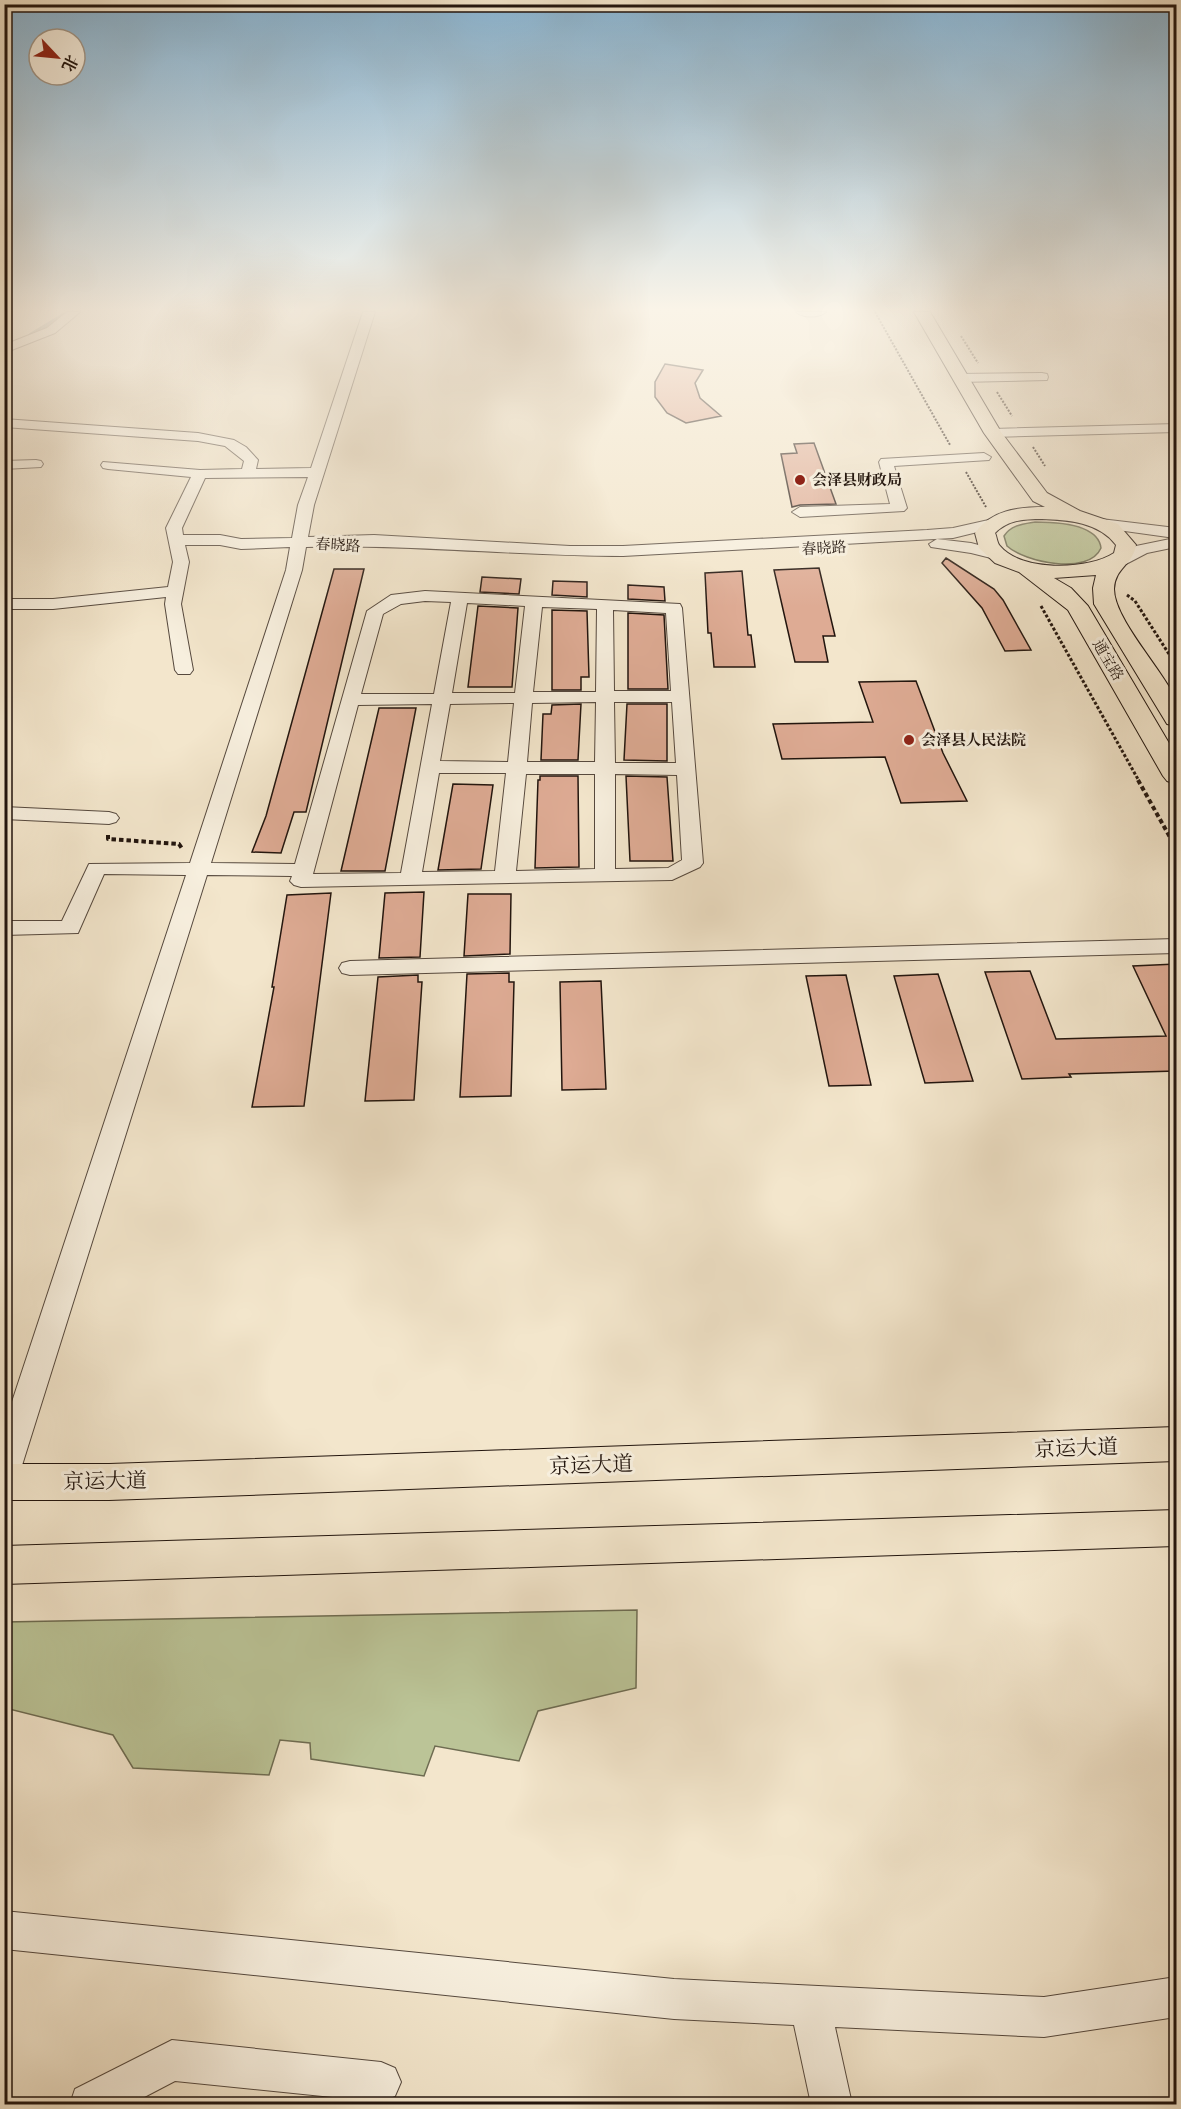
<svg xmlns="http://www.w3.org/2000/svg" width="1181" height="2109" viewBox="0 0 1181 2109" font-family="'IM FELL English','Noto Serif SC',serif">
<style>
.green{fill:#bbc497;stroke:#6e6c52;stroke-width:1.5}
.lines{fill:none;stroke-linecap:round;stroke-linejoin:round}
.stream{stroke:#6c7a78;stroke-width:4.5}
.building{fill:#deab94;stroke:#22150e;stroke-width:1.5}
.minor-casing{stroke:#56493e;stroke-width:2}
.major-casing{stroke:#22150e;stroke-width:2}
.path-far2{stroke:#22150e;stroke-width:2;stroke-dasharray:2 1.5;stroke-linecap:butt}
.path-far1{stroke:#22150e;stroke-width:3;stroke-dasharray:3 2;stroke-linecap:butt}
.path{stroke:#22150e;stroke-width:4;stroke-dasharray:4.5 3;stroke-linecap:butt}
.minor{fill:#f7efde;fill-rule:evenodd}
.major{fill:#f3e6cc;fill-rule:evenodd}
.poi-dot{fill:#8f2418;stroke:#f7efde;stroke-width:2}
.labels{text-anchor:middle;stroke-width:6;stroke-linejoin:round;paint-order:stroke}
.far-poi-label{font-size:15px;font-weight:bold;fill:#22150e;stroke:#f7efde;text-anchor:start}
.far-street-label{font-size:15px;fill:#22150e;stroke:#f7efde}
.near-street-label{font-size:21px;fill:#22150e;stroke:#f7efde}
</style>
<rect width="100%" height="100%" fill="#f3e6cc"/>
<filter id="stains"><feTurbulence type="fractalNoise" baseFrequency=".00333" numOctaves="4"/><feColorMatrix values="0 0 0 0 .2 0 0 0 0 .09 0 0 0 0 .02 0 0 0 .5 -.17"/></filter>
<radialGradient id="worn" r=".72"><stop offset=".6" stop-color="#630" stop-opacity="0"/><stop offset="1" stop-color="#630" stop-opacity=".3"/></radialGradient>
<path class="green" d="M1035,522C1054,522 1098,523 1101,548C1089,576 1024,562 1007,546L1004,536C1011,525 1023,524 1035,522Z
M637,1610L636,1688L538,1711L519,1761L435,1746L424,1776L311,1759L310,1743L280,1740L269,1775L133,1768L113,1735L5,1708V1622Z"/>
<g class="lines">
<path class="stream" d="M31,335L64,315"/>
</g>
<path class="building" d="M665,364L703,370L695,383L700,398L721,416L686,423L667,413L655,397V382Z
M814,443L836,504L800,505L792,507L781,454L797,453L794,444Z
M946,558L994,589L1003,600L1031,650L1005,651L982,608L942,563Z
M819,568L835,636H823L828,662H795L774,570Z
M334,569H364L306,812H294L281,853L252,852L266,816Z
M742,571L748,635H751L755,667H714L711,633H708L705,573Z
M482,577L521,579L519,594L480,592Z
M553,581L587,582V597L552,595Z
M628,585L664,587L665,601L628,599Z
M478,606L518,608L512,687H468Z
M552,610L587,611L589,677H581V690H552Z
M628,613L664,615L668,689H628Z
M916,681L943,753L967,801L901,803L885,757L782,759L773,724L873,722L859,682Z
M581,704L578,760H541L543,714H551L552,705Z
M627,704H667V761L624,760Z
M379,708H416L385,871H341Z
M540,776H578L579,867L535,868L538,780H540Z
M626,776L667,777L673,861H630Z
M453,784L493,785L481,869L438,870Z
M424,892L420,957L379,958L385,893Z
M331,893L304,1106L252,1107L274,987H272L287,895Z
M468,894H511L510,954L464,956Z
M1176,964V1071L1069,1074L1071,1077L1022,1079L985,972L1030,971L1056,1039L1166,1036L1133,966Z
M509,973V982H514L511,1096L460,1097L467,974Z
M938,974L973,1081L925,1083L894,976Z
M418,975V982H422L414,1100L365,1101L378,977Z
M846,975L871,1085L829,1086L806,976Z
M601,981L606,1089L562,1090L560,982Z"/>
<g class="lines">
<defs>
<path id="minor" d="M67,312H80L55,333L4,353V345L47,328Z
M363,312H375L314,505L308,537L374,535L570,546H623L927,530L953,528L993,519L1001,524L998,527L953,538L623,556C517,556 412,544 306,547L302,570L211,863L295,864L367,611L391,595L425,591L680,604L682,608L703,863L700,867L672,880L301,887L294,885L290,881L292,876L207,875L19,1475L15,1484L4,1488V1426L186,875L104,874L78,933L4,935V921H62L89,864L190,863L286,570L290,547L241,549L220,545H185L189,562L181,604L193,670L190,674H178L175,670L165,604L166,597L53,609H4V599H53L168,587L173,562L166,528L191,477L108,469L103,468L101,465L103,462L200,470L242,469L244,461L225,446L198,441L4,427V419L198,433L234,440L246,447L258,460L256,469L311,468ZM308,477L298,505L292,538L241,539L220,535H183L182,528L205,478ZM425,601L451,602L434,694H361L383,614L401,604ZM467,603L525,606L515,693H452ZM542,607L597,609L596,692H533ZM613,610L666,613L671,691H614ZM596,702L595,762H527L532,703ZM614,702H672L676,763H615ZM514,703L508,762L440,761L450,704ZM432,704L401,873L313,874L358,705ZM439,773H506L495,871L422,872ZM526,774H595V869L516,871ZM615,774L677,775L682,860L668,868L615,869Z
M796,312H826C819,318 803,318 796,312Z
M1042,373L1047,374L1048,377L1047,380L959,382L953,378L959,374Z
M1176,424V432L993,437L986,433L993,429Z
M984,453L991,457L989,460L894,466L907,508L904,511L800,517L792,512L800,507L890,504L879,462L881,459Z
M36,460L41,461L43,464L41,467L4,469V461Z
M1101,519L1176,528V547L1147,553L1126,564H1114L1112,561L1114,558L1136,546L1175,538L1096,527L1093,524L1096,521Z
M937,539L971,543L1005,552L1007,555L999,560L971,553L931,547L929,544Z
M4,807L109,812L116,814L119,818L116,822L109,824L4,819Z
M1176,939V953L350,975L342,973L339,968L342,963L350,961Z
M4,1911L674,1979L1044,1997L1176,1977V2017L1044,2037L835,2027L852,2104H811L794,2025L674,2019L4,1949Z
M172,2040L381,2062L395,2068L401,2082L395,2096L381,2102L175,2081L131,2104H70L75,2089Z"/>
<path id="major" d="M914,312H930L1001,432L1047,493L1080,511L1118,524L1136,545C1133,565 1115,567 1114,589C1114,619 1162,669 1175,698C1179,706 1176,718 1176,726L1167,724L1164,719L1094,604L1093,588L1096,575L1054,578L1071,588L1088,606L1176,755V784L1167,781L1163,776L1068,610L1019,572L995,563L979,548L975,533C991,510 1018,507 1045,507L1033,501L984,433ZM1042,519C1068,520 1099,522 1116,545L1114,553C1089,570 1021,572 1000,546C997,543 997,537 995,533C1008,520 1024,519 1042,519Z
M1176,1427V1461L109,1500H4V1464H109Z
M1176,1510V1546L4,1584V1546Z"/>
</defs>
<use href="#minor" class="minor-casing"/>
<use href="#major" class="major-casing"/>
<path class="path-far2" d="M875,312L950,445
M961,336L978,363
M997,392L1012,416
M1033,447L1045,466
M966,472L986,507"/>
<path class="path-far1" d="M1127,595L1135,601L1176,665
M1041,606L1139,781"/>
<path class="path" d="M1138,780L1176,848
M108,835V839L179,844L183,850"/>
<use href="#minor" class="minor"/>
<use href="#major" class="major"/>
</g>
<linearGradient id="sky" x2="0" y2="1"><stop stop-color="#8ab8d8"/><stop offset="0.51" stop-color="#faf4e8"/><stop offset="1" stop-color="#faf4e8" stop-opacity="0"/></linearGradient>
<rect width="1181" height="607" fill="url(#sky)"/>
<g class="poi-dot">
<circle cx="800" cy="480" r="6"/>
<circle cx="909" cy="740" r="6"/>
</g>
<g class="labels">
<g class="far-poi-label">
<text x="812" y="485">会泽县财政局</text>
<text x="921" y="745">会泽县人民法院</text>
</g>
<g class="far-street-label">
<text transform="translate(338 545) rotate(3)" y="5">春晓路</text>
<text transform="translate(824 548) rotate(-3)" y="5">春晓路</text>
<text transform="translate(1108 660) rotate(59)" y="5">通宝路</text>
</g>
<g class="near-street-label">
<text transform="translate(1076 1448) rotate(-2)" y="7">京运大道</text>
<text transform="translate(591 1465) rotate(-2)" y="7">京运大道</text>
<text transform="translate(105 1481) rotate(-1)" y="7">京运大道</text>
</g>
</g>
<rect width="1181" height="2109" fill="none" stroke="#f3e6cc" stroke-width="24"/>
<rect x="6" y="6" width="1169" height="2097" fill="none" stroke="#22150e" stroke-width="3"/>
<rect x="12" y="12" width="1157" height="2085" fill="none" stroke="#22150e" stroke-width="1.5"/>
<g transform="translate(57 57) rotate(116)"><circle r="28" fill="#f7efde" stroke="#a2988b" stroke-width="1.5"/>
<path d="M0-4.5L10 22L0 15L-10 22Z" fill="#8f2418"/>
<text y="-9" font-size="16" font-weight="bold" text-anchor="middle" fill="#22150e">北</text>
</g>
<rect width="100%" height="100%" filter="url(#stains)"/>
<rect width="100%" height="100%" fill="url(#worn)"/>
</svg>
